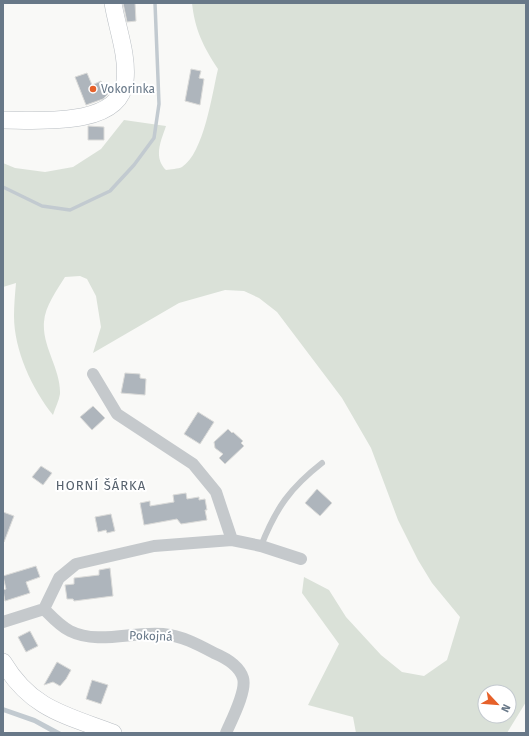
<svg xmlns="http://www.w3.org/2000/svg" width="529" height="736" viewBox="0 0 529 736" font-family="'Fira Sans',sans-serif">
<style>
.green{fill:#dae1d8;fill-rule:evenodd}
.water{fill:#c2cad0}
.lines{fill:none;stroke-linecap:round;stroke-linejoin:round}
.stream{stroke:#c2cad0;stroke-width:3.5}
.building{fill:#aeb5bc;stroke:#dbdbd9}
.secondary-casing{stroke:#b9bec3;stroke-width:18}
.lane{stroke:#c5c9cc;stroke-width:6}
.street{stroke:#c5c9cc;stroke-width:12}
.secondary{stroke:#fff;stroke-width:17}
.poi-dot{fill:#e6612a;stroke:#fff;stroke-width:1.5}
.labels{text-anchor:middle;stroke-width:4;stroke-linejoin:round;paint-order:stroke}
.poi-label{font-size:12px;fill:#687888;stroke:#fff;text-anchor:start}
.street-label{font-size:12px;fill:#687888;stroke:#fff}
.neighbourhood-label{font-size:13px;letter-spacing:1px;fill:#56616d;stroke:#fff}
</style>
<rect width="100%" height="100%" fill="#f9f9f7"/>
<path class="green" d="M192,3H526V702L507,733H356L353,717L308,705L339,644L302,593L304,577L329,590L346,617L381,655L402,672L424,676L447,660L460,617L432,583L418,560L398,520L371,448L342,398L277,312L259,298L244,291L225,290L179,303L93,353L101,327L96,296L87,279L80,276L65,277C57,290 45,306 44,322C42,347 61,369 60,394C59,401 55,408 53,415C32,389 14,350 14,316C14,305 15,294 16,283L3,287V163L15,168L45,172L73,167L101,149L124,120L166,126C161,141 153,157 166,170C171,169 178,169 182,167C204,153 212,94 218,69C203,46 195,30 192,3ZM485,692H509V716H485Z"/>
<path class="water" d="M3,707L35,718L63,733H52L34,723L3,712Z"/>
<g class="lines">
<path class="stream" d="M3,187L42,206L70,210L110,191L134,165L154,138L159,104L155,3"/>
</g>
<path class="building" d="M123,3H135L136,21L127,22Z
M191,69L201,71L199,78L204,79L200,105L185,101Z
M87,73L92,85L101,81L109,93L103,99L86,105L75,77Z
M88,126L104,127V140H88Z
M125,373L140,374V378L146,379L145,395L121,393Z
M93,406L105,418L92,430L80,417Z
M198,412L214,422L200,444L184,434Z
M228,429L232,433L233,432L243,441L241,443L244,446L225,464L219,458L223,454L215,448L214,442Z
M41,466L52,473L43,485L32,477Z
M317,489L332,503L320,516L305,503Z
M186,493L187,499L199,497V500L205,499L207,510H205L207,520L181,524L177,519L144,525L140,503L150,501V506L174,502L173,495Z
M3,512L14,516L4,542H3Z
M111,514L115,531L107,533L106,530L98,532L95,517Z
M36,566L40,577L26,582L30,593L5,601L3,590L6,589L3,576Z
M110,568L113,596L74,601L73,599H67L65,585L74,584V578L99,575V570Z
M30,631L38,646L26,652L18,637Z
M57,662L71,670L66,679L60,686L53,682L44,685Z
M92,680L108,685L101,704L86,699Z"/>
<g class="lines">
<defs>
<path id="secondary" d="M3,120C37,120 120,128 125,81C128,55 117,28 113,3
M3,662C31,709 65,715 113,733"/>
</defs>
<use href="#secondary" class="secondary-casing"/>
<path class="lane" d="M261,546C276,508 290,488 322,463"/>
<path class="street" d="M93,374L117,414L193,464L216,492L232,540
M44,609L59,578L76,564L154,546L232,540L261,546L301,559
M3,622L44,609C52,617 60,626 70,631C98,645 133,631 163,634C182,636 197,644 214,653C226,658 239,665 243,678C247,691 231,721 226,733"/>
<use href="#secondary" class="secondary"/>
</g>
<circle class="poi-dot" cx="93" cy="89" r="4"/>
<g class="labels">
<g class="poi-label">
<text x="101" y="93">Vokorinka</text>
</g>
<g class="street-label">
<text transform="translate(151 636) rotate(2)" y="4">Pokojná</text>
</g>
<g class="neighbourhood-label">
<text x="101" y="490">HORNÍ ŠÁRKA</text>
</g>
</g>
<rect width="529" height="736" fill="none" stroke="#687888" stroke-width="8"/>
<g transform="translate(497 704) rotate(116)"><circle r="19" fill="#ffffff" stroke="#c3c9cf"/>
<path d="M0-3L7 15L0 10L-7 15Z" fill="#e6612a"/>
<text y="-6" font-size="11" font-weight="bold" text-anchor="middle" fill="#687888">N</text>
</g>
</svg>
